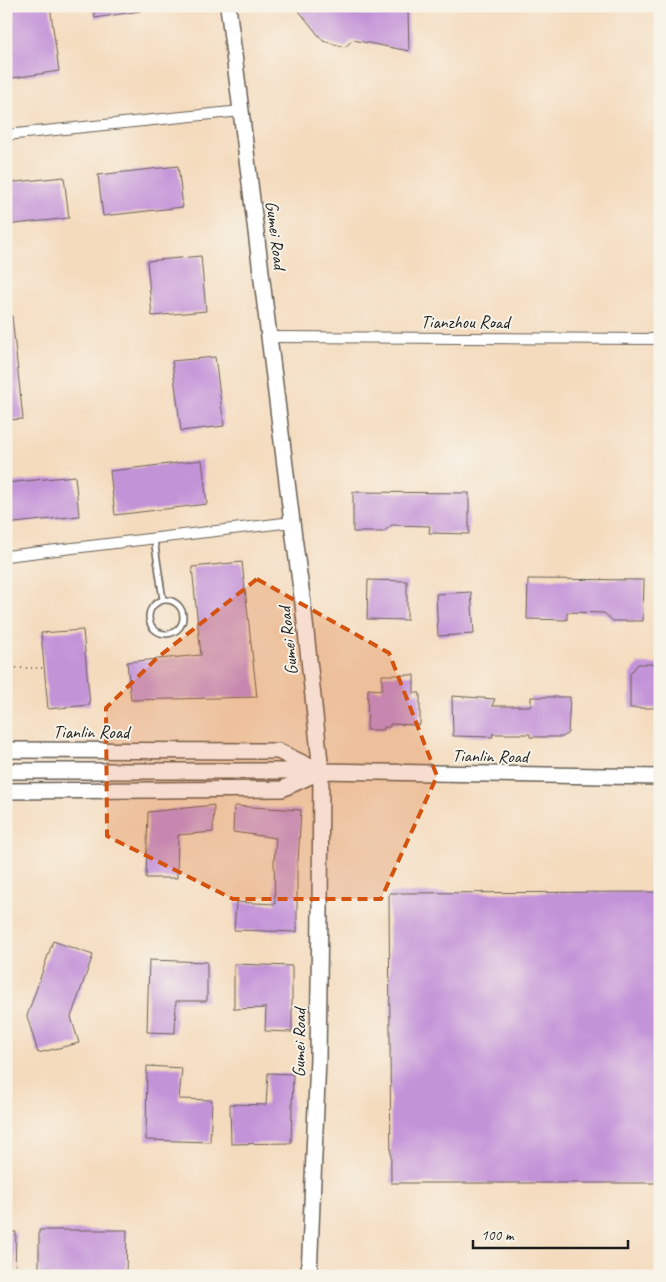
<svg xmlns="http://www.w3.org/2000/svg" width="666" height="1282" viewBox="0 0 666 1282" font-family="Caveat,sans-serif">
<style>
.building{fill:#c393d8}
.lines{fill:none;stroke-linecap:round;stroke-linejoin:round}
.lane-casing{stroke:#685f55;stroke-width:8}
.street-casing{stroke:#685f55;stroke-width:12}
.secondary-casing{stroke:#685f55;stroke-width:18}
.path{stroke:#685f55;stroke-width:2;stroke-dasharray:1 4;stroke-linecap:butt}
.lane{stroke:#fff;stroke-width:5}
.street{stroke:#fff;stroke-width:10}
.secondary{stroke:#fff;stroke-width:15}
.marked{fill:#d4530e;fill-opacity:0.2;stroke:#d4530e;stroke-width:4;stroke-dasharray:10 6;stroke-linejoin:round}
.labels{text-anchor:middle;stroke-width:4;stroke-linejoin:round;paint-order:stroke}
.street-label{font-size:18px;fill:#1c1c1c;stroke:#f7f3e8}
</style>
<rect width="100%" height="100%" fill="#f7f3e8"/>
<filter id="ink" filterUnits="userSpaceOnUse"><feTurbulence type="fractalNoise" baseFrequency=".02" numOctaves="2"/><feDisplacementMap in="SourceGraphic" scale="10" xChannelSelector="R" yChannelSelector="G"/><feConvolveMatrix kernelMatrix="1 2 1 2 8 2 1 2 1" color-interpolation-filters="sRGB"/></filter>
<filter id="wash" filterUnits="userSpaceOnUse"><feTurbulence type="fractalNoise" baseFrequency=".0096" numOctaves="4" result="noise"/><feDisplacementMap in="SourceGraphic" scale="20" xChannelSelector="R" yChannelSelector="G"/><feGaussianBlur stdDeviation="1.12" result="paint"/><feColorMatrix in="noise" values="0 0 0 0 0 0 0 0 0 0 0 0 0 0 0 0 0 1.4 0 .05"/><feComposite in="paint" operator="in"/></filter>
<g filter="url(#wash)">
<rect width="100%" height="100%" fill="#f4dbbe"/>
<g id="blocks">
<path class="building" d="M28,6H50L59,71L6,79V9Z
M93,6H140V11L95,18Z
M295,6H405L408,11L409,51L353,40L345,47L323,41Z
M178,166L183,207L103,216L98,175Z
M64,177L69,218L6,225V183Z
M201,256L206,311L152,316L147,261Z
M12,316L23,419L6,420V317Z
M215,357L224,426L181,431L172,361Z
M202,460L207,504L115,515L110,471Z
M75,476L79,516L6,524V483Z
M353,492L469,493V534L429,533L430,526L392,525L383,532H353Z
M242,562L257,697L131,700L127,662L201,655L192,567Z
M528,579L644,580L643,621H613L604,613L567,612V620L527,619Z
M368,580L407,581V620L367,619Z
M471,592L474,634L438,636L436,594Z
M83,630L90,705L48,709L41,633Z
M638,664H660V708H630V674Z
M382,675H414V693H420V725L390,724V727H384V730H367L368,689L382,690Z
M452,696L495,699L492,706H531V697H570L568,733L563,737H530V734H492L493,737L453,736Z
M214,805L213,832L178,835L177,878H146L148,812Z
M234,806L301,810L298,862H297V932L234,930L236,902L275,904L274,862L276,838L233,832Z
M660,892V1183H391L389,893Z
M53,941L93,955L71,1017L79,1043L38,1053L27,1016Z
M149,960L207,962V1001H176L175,1033L147,1032Z
M234,964L292,966V1032L265,1031L266,1008L234,1009Z
M147,1066L182,1068L179,1099L212,1100L210,1142L146,1140Z
M268,1073L293,1074L291,1143L231,1144L230,1104L266,1105Z
M39,1230H127L126,1276H39Z
M6,1232H16L15,1276H6Z"/>
</g>
</g>
<g filter="url(#ink)">
<use href="#blocks" fill-opacity="0" stroke="#685f55" stroke-width="1"/>
<g class="lines">
<defs>
<path id="lane" d="M154,539L163,600
M149 617a17 17 0 1 1 34 0a17 17 0 1 1-34 0Z"/>
<path id="street" d="M6,135L241,111
M270,337L660,339
M6,556L292,522"/>
<path id="secondary" d="M228,6L292,522L303,604L321,771L320,911L318,1058L309,1276
M6,750L278,751L317,770
M6,771H321L660,777
M6,791L282,789L315,774"/>
</defs>
<use href="#lane" class="lane-casing"/>
<use href="#street" class="street-casing"/>
<use href="#secondary" class="secondary-casing"/>
<path class="path" d="M6,668H44"/>
<use href="#lane" class="lane"/>
<use href="#street" class="street"/>
<use href="#secondary" class="secondary"/>
</g>
</g>
<path class="marked" d="M257,579L389,653L437,776L381,899H233L107,836L106,708L157,658Z"/>
<g class="labels">
<g class="street-label">
<text transform="translate(276 235) rotate(83)" y="6">Gumei Road</text>
<text x="465" y="328">Tianzhou Road</text>
<text transform="translate(288 641) rotate(-96)" y="6">Gumei Road</text>
<text x="91" y="738">Tianlin Road</text>
<text transform="translate(490 756) rotate(1)" y="6">Tianlin Road</text>
<text transform="translate(299 1043) rotate(-89)" y="6">Gumei Road</text>
</g>
</g>
<rect width="666" height="1282" fill="none" stroke="#f7f3e8" stroke-width="25"/>
<path d="M473 1240v8h155v-8" fill="none" stroke="#1c1c1c" stroke-width="2.5"/>
<text x="481" y="1240" font-size="15" fill="#1c1c1c" stroke="#f7f3e8" stroke-width="4" paint-order="stroke">100 m</text>
</svg>
